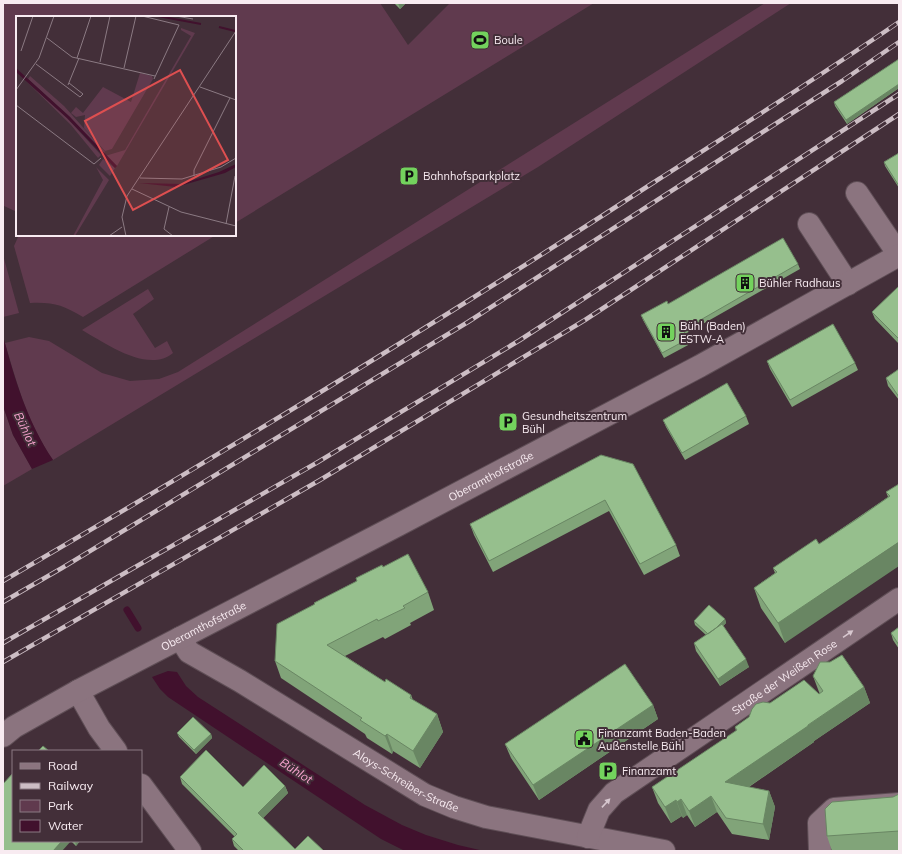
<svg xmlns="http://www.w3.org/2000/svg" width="902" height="854" viewBox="0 0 902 854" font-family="Mulish,sans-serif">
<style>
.green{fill:#603a4e}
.water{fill:#41112d}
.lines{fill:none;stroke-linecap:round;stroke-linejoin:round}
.stream{stroke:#41112d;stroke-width:7}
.minor-casing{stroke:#5f4e56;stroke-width:24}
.minor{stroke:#8b747f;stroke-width:22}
.rail-casing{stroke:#ccbdc4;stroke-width:4.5}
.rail{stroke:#432f39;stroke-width:3;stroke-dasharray:9;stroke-linecap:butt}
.wall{fill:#81a479}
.shaded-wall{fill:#698663}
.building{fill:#96bf8d;stroke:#698663}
.oneway{fill:#d7c7cf}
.labels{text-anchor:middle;stroke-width:4;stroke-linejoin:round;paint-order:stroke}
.poi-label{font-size:11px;fill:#f8ebf1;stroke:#432f39;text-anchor:start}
.street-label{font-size:11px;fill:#f8ebf1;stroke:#432f39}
.water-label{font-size:12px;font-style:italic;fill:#f8a4cf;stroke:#432f39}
.inset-river{fill:none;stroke:#41112d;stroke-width:2}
.inset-road{fill:none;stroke:#8b7a83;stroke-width:1}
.view{fill:#dd4f50;fill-opacity:0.15;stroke:#dd4f50;stroke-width:2}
.inset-edge{fill:none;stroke:#f8ebf1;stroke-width:2}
</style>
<rect width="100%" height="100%" fill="#432f39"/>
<path class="green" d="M3,3H380L408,45L450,3H594L235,223V17H17V212L4,206L3,204Z
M765,3H791L538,167L53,460C28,424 17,384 5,343L29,337L49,341L102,373L130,381L159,379L178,372Z
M19,235H216L83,317C62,305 54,302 30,303L14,246Z
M3,255L19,313L3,317Z
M148,289L154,299L133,314L155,348L167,341L173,353C148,374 105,343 82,330Z
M3,406L13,435L32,469L3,486Z"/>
<path class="water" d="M3,336C15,380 27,421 53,460L32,469L13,435L3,406Z
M168,671L177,672L186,686L198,697L365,805L402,825L426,835L458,845L484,851H405L381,839L168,697L160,689L152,677Z"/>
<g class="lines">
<path class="stream" d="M127,610L138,628"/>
<defs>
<g id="minor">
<path d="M857,193L899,255"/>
<path d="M809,224L848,284"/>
<path id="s1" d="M180,638L189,652L240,681L425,795L454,807L486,817L664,851"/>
<path d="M78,691L99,728L116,751"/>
<path id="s2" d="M3,736L14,727L78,691L398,525L700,366L899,255"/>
<path d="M141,785L190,851"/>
<path id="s3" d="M588,837L599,810L614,793L899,599"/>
<path d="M820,851L819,823L834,809L899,804"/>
</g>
</defs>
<use href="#minor" class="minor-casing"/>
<use href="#minor" class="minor"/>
<defs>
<path id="rail" d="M3,581C225,452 444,319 659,179C740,127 820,76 899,22
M3,602L62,568L468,322L842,81L899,42
M3,643L318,462L520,340L899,94
M3,662L320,480L585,320L899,114"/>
</defs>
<use href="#rail" class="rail-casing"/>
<use href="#rail" class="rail"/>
</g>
<path class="wall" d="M394,3H406L400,9Z
M899,59V88L847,124L835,106L834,102Z
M899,153V188L885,166L884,162Z
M798,264L800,269L685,334L690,344L664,358L643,320L641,315L668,304Z
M899,286V344L875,319L872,312Z
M767,361L855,363L858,370L792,407L770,369Z
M899,369V400L888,386L886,378Z
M746,416L749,424L685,460L666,427L663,420Z
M601,455L676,545L680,556L644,575L609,511L493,572L474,535L470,524Z
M899,484L785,643L761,608L754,588L775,573L773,568L819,544L888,497L886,492Z
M383,567L428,592L434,610L410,623L411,625L385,639L383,637L345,656L385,682L411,695L413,700L437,714L443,732L420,768L393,751L392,754L367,738L365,734L281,678L275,661L314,605V603L357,581L356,578Z
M725,619L726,623L723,626L749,667L720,686L696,651L694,643L706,635L695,625L694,621Z
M899,627V649L893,640L891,633Z
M813,676L864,687L870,703L814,741V742L749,787L769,791L775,807L769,840L732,834L717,812L695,827L687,815L683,818L682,816L671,823L658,803L652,787L736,731L735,727L770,703L819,694H820L819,692Z
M653,705L658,719L539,800L511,758L505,744Z
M177,733L211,734L212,738L196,754L179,737Z
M180,777L243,787L285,786L288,793L263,818L295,849L324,851H239L234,846L232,839L235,837L182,784Z
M899,794V851H832L827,836L893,797Z
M13,841H80L76,846L71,841Z"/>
<path class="shaded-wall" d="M398,3H406L400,9Z
M899,84V88L847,124L846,120Z
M899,542V566L785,643L778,623Z
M725,619L726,623L711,640L710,636Z
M746,659L749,667L720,686L718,679Z
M864,687L870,703L814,741V742L731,799L725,782Z
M653,705L658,719L539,800L533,785Z
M437,714L443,732L420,768L413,751Z
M211,734L212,738L196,754L194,750Z
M387,734L393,751L392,754L385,736Z
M285,786L288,793L261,820L258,813Z
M769,791L775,807L769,840L763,824Z
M711,796L717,812L695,827L689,811Z
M681,799L687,815L683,818L677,802Z
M676,800L682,816L671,823L665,807Z
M62,841H71L62,851H53Z
M75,841H80L76,846Z"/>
<path class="building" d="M899,59V84L846,120L834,102Z
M899,153V186L884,162Z
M783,238L798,264L683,330L688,339L662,353L641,315L667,301L668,304Z
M899,286V339L872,312Z
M833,324L855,363L790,400L767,361Z
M899,369V397L886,378Z
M727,383L746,416L682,453L663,420Z
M601,455L633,464L676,545L640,564L605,500L489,561L470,524Z
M899,484V542L778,623L754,588L777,572L773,568L816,539L819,544L857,519L890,496L886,492Z
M408,554L428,592L403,606L405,608L378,621L377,619L327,645L385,682L386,679L411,695L410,698L437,714L413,751L387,734L385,736L360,720L362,718L275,661L277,624L315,604L314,603L357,581L356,578L382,565L383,567Z
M709,605L725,619L716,628L708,634L694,621Z
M722,624L746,659L718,679L694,643Z
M899,627V645L891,633Z
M842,655L864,687L808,725V726L725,782L769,791L763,824L726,818L711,796L689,811L681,799L677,802L676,800L665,807L652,787L737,730L735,727L749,717L752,709L756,704L763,702L770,703L804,680L819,694L823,691L813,676L820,662H830Z
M625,664L653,705L533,785L505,744Z
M193,717L211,734L194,750L177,733Z
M43,746L49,751H38Z
M206,750L243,787L264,765L285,786L258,813L295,849L308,836L324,851H244L232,839L237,834L180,777Z
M13,773V841H62L53,851H3V784Z
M899,794V831L827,836L825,809L832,802L893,797Z"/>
<defs><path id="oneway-solid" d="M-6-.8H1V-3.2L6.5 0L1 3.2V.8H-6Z"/></defs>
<g class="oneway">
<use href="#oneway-solid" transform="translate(848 634) rotate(-34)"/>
<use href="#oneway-solid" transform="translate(606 803) rotate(-47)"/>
</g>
<defs>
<symbol id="stadium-square" viewBox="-11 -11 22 22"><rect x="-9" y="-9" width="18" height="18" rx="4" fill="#73d25d" stroke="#432f39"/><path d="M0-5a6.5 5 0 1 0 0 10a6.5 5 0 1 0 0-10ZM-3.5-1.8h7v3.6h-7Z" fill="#111"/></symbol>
<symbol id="parking-square" viewBox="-11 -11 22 22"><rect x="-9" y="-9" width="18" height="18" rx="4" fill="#73d25d" stroke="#432f39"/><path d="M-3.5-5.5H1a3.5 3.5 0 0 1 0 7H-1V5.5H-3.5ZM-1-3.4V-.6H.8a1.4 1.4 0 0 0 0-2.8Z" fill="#111"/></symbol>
<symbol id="building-square" viewBox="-11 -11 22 22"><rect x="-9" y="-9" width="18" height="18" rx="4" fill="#73d25d" stroke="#432f39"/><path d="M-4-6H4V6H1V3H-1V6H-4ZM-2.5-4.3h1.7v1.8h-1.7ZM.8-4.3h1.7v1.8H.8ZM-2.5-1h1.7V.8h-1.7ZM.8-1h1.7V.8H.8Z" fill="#111"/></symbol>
<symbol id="civic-square" viewBox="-11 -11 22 22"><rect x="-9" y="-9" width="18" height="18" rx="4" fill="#73d25d" stroke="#432f39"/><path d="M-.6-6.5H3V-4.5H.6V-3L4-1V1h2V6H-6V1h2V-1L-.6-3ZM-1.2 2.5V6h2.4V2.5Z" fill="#111"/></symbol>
</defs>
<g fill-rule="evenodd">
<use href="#stadium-square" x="469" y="29" width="22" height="22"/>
<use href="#parking-square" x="398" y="165" width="22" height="22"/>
<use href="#building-square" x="734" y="272" width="22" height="22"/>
<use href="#building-square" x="655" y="321" width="22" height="22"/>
<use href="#parking-square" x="497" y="411" width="22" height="22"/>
<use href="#civic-square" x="573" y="728" width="22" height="22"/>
<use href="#parking-square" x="597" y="760" width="22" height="22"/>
</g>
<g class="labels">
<g class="poi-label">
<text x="494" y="44">Boule</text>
<text x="423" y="180">Bahnhofsparkplatz</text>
<text x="759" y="287">Bühler Radhaus</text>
<text x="680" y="330">Bühl (Baden)<tspan x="680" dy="13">ESTW-A</tspan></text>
<text x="522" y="420">Gesundheitszentrum<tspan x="522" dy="13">Bühl</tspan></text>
<text x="598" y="737">Finanzamt Baden-Baden<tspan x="598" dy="13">Außenstelle Bühl</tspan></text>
<text x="622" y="775">Finanzamt</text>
</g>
<g class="street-label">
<text dy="4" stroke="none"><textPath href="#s2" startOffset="553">Oberamthofstraße</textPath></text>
<text dy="4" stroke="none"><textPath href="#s2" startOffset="229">Oberamthofstraße</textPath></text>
<text dy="4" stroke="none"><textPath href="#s3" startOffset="258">Straße der Weißen Rose</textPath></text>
<text dy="4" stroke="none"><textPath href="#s1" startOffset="269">Aloys-Schreiber-Straße</textPath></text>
</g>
<g class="water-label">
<text transform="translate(25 429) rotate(65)" y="4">Bühlot</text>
<text transform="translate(296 771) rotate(33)" y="4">Bühlot</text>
</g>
</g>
<g transform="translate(16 16)">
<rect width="220" height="220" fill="#432f39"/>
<path d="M165,12L179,17L101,150L89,140L109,134L175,20L165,14ZM124,57L136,60L137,63L96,133L89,135L68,112L69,99L60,101L55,97L60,91L67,97L87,71L115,86ZM14,60L48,90L89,136L87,138L54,101L12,63ZM10,65L51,102L85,139L82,142L55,109ZM87,143L99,152L94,160L83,149ZM80,151L93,164L59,220H57L87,164Z" fill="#603a4e"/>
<path d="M0,52L54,101L101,150L99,152L51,102L0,56ZM220,148V151L209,157L160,171L123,167L165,168L203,156Z" fill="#41112d"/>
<path class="inset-river" d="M142,0L185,8M203,11L219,15"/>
<path class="inset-road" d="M126,0L163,9L138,63M160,0L177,3M31,22L56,41L139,60M5,35L17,0M61,42L75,0M84,46L94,0M20,48L64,81L67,78L53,67M108,52L120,0M52,69L63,42M184,71L220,84M0,74L23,42L38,0M0,89L78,148L85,142M178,160V154L214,82M124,162L166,163L205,151L220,142M116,173L165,196L220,210M153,191L148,213L157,220M210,208L219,160M93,220L106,211M110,220L106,201L111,180L220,15"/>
<path class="view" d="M164,54L212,144L117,194L69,105Z"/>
<rect width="220" height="220" class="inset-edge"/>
</g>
<rect width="902" height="854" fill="none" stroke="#f8ebf1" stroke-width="8"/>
<rect x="12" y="750" width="130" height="92" fill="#432f39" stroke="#8b7a83"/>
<rect x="20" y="763" width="20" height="6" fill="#8b747f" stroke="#8b7a83"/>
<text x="48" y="770" font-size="12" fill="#f8ebf1">Road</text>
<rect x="20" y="783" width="20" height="6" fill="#ccbdc4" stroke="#8b7a83"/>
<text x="48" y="790" font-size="12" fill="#f8ebf1">Railway</text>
<rect x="20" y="800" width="20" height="12" fill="#603a4e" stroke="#8b7a83"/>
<text x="48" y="810" font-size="12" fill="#f8ebf1">Park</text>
<rect x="20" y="820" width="20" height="12" fill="#41112d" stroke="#8b7a83"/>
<text x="48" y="830" font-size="12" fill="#f8ebf1">Water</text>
</svg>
